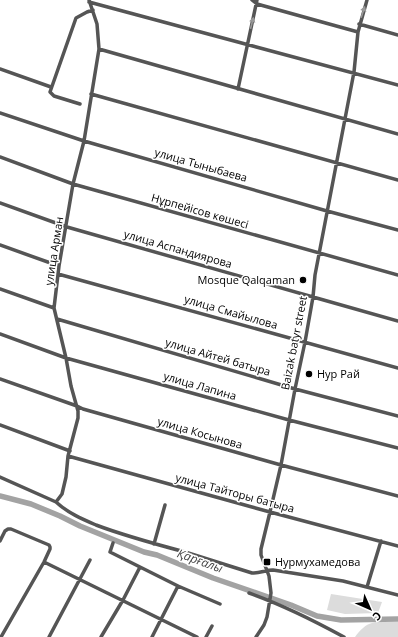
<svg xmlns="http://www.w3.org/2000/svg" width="398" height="637" viewBox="0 0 398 637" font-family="'Open Sans',sans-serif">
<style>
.green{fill:#dcdcdc}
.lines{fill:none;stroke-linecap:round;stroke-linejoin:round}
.river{stroke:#a3a3a3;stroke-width:5.5}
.minor{stroke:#555;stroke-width:3.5}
.oneway{fill:#999}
.poi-dot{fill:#000;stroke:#fff;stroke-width:1.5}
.labels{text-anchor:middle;stroke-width:3;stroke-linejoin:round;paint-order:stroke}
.street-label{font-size:11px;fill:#000;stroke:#fff}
.poi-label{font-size:11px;fill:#000;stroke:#fff;text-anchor:start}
.water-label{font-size:12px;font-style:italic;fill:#444;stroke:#fff}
</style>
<rect width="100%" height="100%" fill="#fff"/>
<path class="green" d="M331,594L382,602L378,613L345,614L327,610Z
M398,622V637H355C359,631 366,624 372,623C377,621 392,622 398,622Z"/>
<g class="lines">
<path class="river" d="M0,496L31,504L60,516L80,526L144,552L157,555L213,578L291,605L317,616L341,620L398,619"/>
<path class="minor" d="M252,0L257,4L358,32
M89,2L398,85
M359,24L398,35
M99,49L398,134
M0,69L51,87
M238,89L257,0
M91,94L398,180
M80,104L54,96L50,92L76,18L87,12L93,10
M0,113L84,141L327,211L398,230
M0,157L73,184L398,275
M0,203L67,227L313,297L398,321
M0,245L59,266
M58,274L398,368
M0,289L54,308
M57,319L295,389L398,416
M0,334L66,358L289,420L398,448
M0,379L77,406L83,409L281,465L398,496
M0,425L70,451
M68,456L270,512L398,546
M0,477L56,502C68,513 82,519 96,525C125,536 155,544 185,552C208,559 230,566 252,573C260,573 266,570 273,570L343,581L398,595
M56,502L62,494L66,477L68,456L78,418V411L71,386L66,358L54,308L59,266L73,184L84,141L99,49L97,24L89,0
M0,541L5,531L8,529H11L49,545L50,547V549L44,562L1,637
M113,543L110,552L178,586L220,604
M154,544L165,505
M44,562L197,637
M367,587L381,541
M249,593C283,605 313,620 344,637
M49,637L90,560
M101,637L123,600L140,567
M152,637L178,586
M206,637L212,626
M256,637L264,625L267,617L271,593L269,576L261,555V549L270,512L281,465L295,389L305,342L313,297L315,275L354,72L358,32L367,0"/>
</g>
<defs><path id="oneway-solid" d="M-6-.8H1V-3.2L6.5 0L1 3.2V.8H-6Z"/></defs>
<g class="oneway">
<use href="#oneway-solid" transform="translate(363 12) rotate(-72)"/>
<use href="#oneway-solid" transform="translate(252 23) rotate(-76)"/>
</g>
<g class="poi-dot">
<circle cx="303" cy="280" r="4"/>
<circle cx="309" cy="374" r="4"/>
<rect x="263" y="558" width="8" height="8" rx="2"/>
</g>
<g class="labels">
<g class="street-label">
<text transform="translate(201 165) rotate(16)" y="4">улица Тыныбаева</text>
<text transform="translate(200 211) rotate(16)" y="4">Нұрпейісов көшесі</text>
<text transform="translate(178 249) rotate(16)" y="4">улица Аспандиярова</text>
<text transform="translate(54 251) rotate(-81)" y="4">улица Арман</text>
<text transform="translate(231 312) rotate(16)" y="4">улица Смайылова</text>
<text transform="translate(294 343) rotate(-79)" y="4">Baizak batyr street</text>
<text transform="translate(218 357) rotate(16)" y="4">улица Айтей батыра</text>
<text transform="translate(200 386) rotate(16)" y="4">улица Лапина</text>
<text transform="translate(200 433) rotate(16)" y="4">улица Косынова</text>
<text transform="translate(235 493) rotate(15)" y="4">улица Тайторы батыра</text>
</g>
<g class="poi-label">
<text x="295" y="284" text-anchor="end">Mosque Qalqaman</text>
<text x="317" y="378">Нур Рай</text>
<text x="275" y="566">Нурмухамедова</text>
</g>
<g class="water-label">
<text transform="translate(200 561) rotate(20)" y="4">Қарғалы</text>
</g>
</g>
<g transform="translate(370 609) rotate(135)" stroke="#ffffff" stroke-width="3" paint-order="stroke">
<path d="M0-3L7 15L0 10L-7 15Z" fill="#000000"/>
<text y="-6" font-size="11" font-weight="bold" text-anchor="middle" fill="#000000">С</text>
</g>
</svg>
